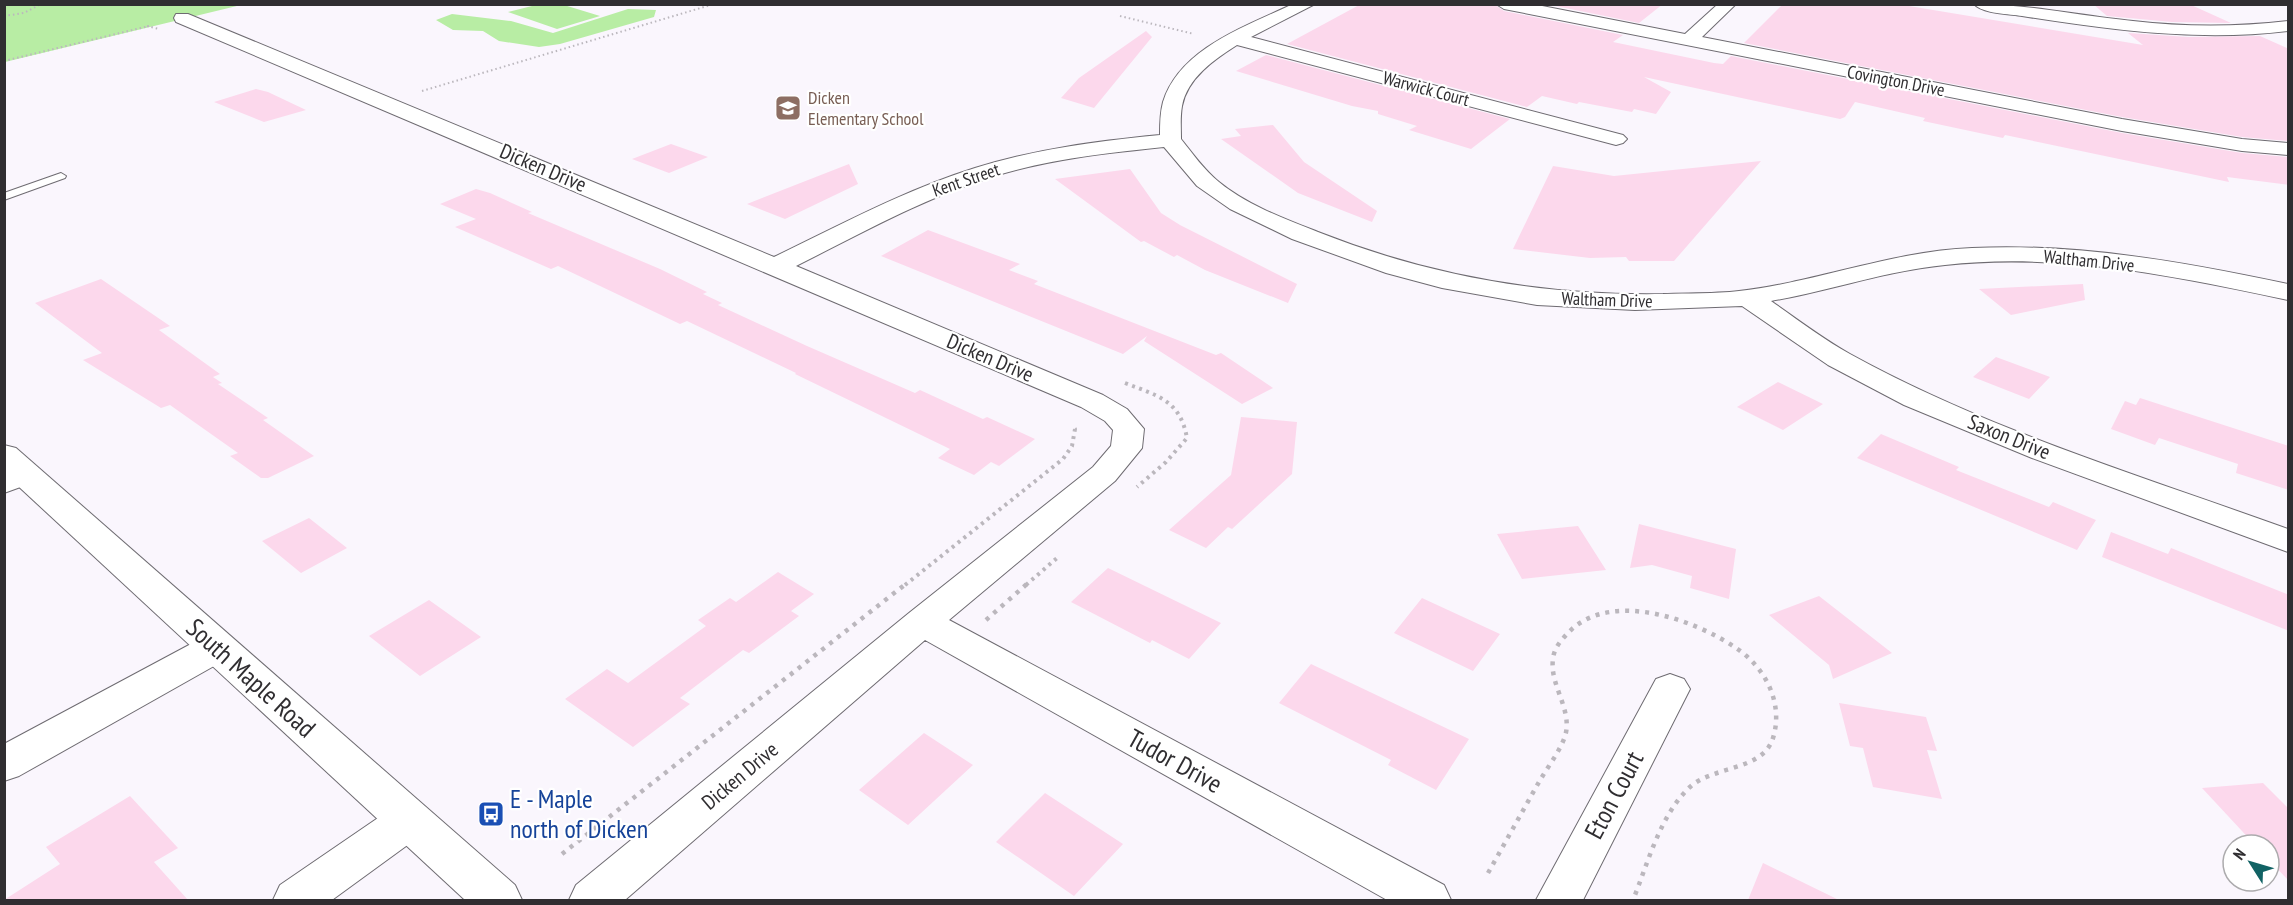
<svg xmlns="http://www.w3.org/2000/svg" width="2293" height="905" viewBox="0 0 2293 905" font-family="'PT Sans Narrow',sans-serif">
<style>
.green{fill:#b8eda4}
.building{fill:#fcd8ec}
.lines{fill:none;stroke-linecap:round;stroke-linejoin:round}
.service-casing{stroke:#6e6b71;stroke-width:2}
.minor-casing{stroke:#6e6b71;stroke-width:2}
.tertiary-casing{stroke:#6e6b71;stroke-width:2}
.path-far2{stroke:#bbb7bd;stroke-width:2;stroke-dasharray:1.5 3;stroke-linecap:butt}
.path-far1{stroke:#bbb7bd;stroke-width:4;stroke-dasharray:3 4.5;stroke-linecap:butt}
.path{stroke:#bbb7bd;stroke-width:4.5;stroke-dasharray:4 6;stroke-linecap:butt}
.service{fill:#fff;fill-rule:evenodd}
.minor{fill:#fff;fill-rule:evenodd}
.tertiary{fill:#fff;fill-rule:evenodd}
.labels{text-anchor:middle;stroke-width:4.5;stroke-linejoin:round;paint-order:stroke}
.far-street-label{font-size:18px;fill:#302e31;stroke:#fff}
.far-education-label{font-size:18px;fill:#785e54;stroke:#fff;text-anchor:start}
.street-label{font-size:21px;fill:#302e31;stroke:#fff}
.near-street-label{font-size:26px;fill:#302e31;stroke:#fff}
.near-transit-label{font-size:26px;fill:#164399;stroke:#fff;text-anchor:start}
</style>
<rect width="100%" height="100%" fill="#faf6fd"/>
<path class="green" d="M5,4L241,5L5,62Z
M564,5L600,16L557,29L508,12L536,5Z
M628,9L656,10L654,17L560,44L539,47L499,41L483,31L453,30L436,20L452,14L511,21L553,33Z"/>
<path class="building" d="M1361,4H1494L1504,11L1623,35L1613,42L1714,63L1723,64L1731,56L2122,133L2242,153L2289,157V185L2227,177L2229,182L2005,135L2003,138L1923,121L1925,118L1855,102L1845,117L1840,119L1644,77L1671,92L1656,114L1634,109L1632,112L1579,102L1577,104L1542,96L1527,107L1287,44Z
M1546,4H1663L1639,23Z
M1783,4H1897L2143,45L2128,33L2188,37L2260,36L2289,49V141L2242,137L2122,117L1744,43Z
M2093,4H2189L2231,23L2172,22L2107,16Z
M1146,31L1152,37L1094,108L1061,98L1079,78Z
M1266,55L1510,119L1471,149L1409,130L1417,126L1378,114V111L1352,106L1236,71Z
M256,89L268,92L306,110L264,122L214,102Z
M1273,125L1304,162L1377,211L1372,222L1298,193L1221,139L1241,136L1235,129Z
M671,144L708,157L669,173L632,159Z
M1761,161L1674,261H1629L1626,257L1590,258L1513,249L1553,166L1614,176Z
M849,164L858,184L785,219L747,204Z
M1130,169L1161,213L1180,225L1297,284L1288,303L1205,270L1177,255L1174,257L1144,241L1141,242L1055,179Z
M476,189L490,193L532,212L528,213L660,269L707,292L703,294L722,303L718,305L807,346L915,393L920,390L983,419L987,417L1035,439L999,466L991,462L974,475L938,458L950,449L795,374L796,373L687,321L680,324L558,266L551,269L455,227L476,219L440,204Z
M928,230L1020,264L1009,270L1038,281L1034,284L1216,355L1221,353L1273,388L1242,404L1144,341L1147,336L1123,354L881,256Z
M101,279L170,326L159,330L220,374L213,377L222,383L218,384L268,418L263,420L314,456L268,478H261L230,456L238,453L170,405L161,408L83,360L102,353L35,303Z
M2083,284L2085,300L2011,315L1979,289Z
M1996,357L2050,377L2029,399L1973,377Z
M1778,382L1823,404L1783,430L1737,407Z
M2140,398L2289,446V490L2236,473L2238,464L2159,438L2155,445L2111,429L2125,401L2136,405Z
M1241,417L1297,422L1292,474L1232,529L1228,527L1206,548L1169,530L1231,475Z
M1881,434L1959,467L1956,470L2049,507L2053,502L2096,520L2077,550L1857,458Z
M309,518L347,548L301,573L262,541Z
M1639,524L1736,549L1729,599L1690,588L1692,576L1652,565L1630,568Z
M1578,526L1606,570L1522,579L1497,534Z
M2111,532L2168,554L2171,548L2289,595V631L2102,557Z
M1108,568L1221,623L1189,659L1152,640L1150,643L1071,602Z
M778,572L814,594L791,611L799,616L749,653L743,650L680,698L690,704L633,747L565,699L607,669L628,683L706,626L698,620L730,598L736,602Z
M1819,596L1892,653L1833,679L1829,665L1769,615Z
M1422,598L1500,634L1473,671L1394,633Z
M429,600L481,637L420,676L369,636Z
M1311,664L1469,739L1436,790L1388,765L1391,760L1279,703Z
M1839,703L1926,717L1937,751L1927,750L1942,799L1873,787L1863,748L1850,746Z
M924,733L973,765L908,825L859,790Z
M2263,783L2289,809V881L2269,860V845H2255L2202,788Z
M1045,793L1123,844L1074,896L996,842Z
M130,796L178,848L154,862L188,900H4L60,864L46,847Z
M1763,863L1839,900H1748Z"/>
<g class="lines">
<defs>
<path id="service" d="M61,173L66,176L65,178L4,200V193Z"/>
<path id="minor" d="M1293,4H1315L1251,37L1623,135L1627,139L1623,143L1616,145L1237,45C1215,59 1187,78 1182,106C1180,117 1181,128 1181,139C1193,154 1204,170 1219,182C1247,205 1285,219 1318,232C1429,276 1543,296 1663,294C1688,293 1714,294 1739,291C1818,282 1892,251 1972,248C2078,243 2185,262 2288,284V300C2177,276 2058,252 1945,265C1885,271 1829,291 1771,301C1797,319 1823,339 1850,354C1988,430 2141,476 2288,529V552L2032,458L1904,405L1828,365L1742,306L1635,310L1537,305L1442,288L1386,273L1292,239L1230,209L1197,186L1164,147C1107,153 1048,159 992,177C924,198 860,234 796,266L1103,395L1127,409L1144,429L1142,448L1115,481L949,620L1444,885L1451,900H1387L925,640L625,900H569L576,885L909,613L1093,467L1111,446L1113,430L1105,421L1081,407L176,22L174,18L176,14H188L774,257C840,225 905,190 975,168C1035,149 1098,141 1160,135C1160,124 1160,113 1163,102C1180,48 1247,26 1293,4Z
M1496,4H1532L1685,34L1718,4H1736L1702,37L2122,119L2242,139L2288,143V155L2242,151L2122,131L1504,9Z
M1974,4C2028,4 2080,16 2133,21C2185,27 2236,27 2288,21V31C2199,42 2111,30 2022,16C2010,14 1983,14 1974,4Z
M26,464L37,467L42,474L37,481L4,493V471Z
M217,633L230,637L236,647L230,657L19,776L4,781V744L204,637Z
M1670,674L1684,679L1690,689L1583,900H1536L1656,679Z
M409,802L424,807L431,820L424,833L332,900H273L280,885L394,807Z"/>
<path id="tertiary" d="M4,445L16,448L515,885L522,900H465L4,473Z"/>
</defs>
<use href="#service" class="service-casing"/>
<use href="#minor" class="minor-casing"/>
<use href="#tertiary" class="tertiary-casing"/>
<path class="path-far2" d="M4,16L24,13L41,4
M1120,16L1194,34
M147,26L159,29
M4,61L149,26
M422,91L714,4"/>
<path class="path-far1" d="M1125,383C1158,396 1180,400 1187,438L1166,462L1137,487
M905,585L1063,459L1072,446L1075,429L1072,426
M1026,585L1057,558"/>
<path class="path" d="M986,620L1028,583
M562,854L907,583
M1488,873C1505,843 1522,812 1539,782C1547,768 1558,754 1564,739C1575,712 1549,686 1553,659C1554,647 1563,638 1572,629C1615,591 1695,620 1736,648C1765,667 1784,703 1773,738C1763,771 1712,766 1690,787C1660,815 1648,863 1633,900"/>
<use href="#service" class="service"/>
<use href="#minor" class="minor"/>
<use href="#tertiary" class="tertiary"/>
</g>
<defs>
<symbol id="school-square" viewBox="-11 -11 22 22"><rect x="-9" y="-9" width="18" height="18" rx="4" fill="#8d6e63" stroke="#fff"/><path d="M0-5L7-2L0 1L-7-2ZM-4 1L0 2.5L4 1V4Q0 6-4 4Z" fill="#fff"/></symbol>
<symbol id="bus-square" viewBox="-11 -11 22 22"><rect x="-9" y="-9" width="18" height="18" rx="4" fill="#1a4fb4" stroke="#fff"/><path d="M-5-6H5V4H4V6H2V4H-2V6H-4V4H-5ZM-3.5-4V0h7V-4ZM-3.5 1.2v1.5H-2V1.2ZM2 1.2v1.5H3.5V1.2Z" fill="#fff"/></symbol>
</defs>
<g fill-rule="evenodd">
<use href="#school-square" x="773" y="93" width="30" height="30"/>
<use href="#bus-square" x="476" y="799" width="30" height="30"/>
</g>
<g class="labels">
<g class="far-street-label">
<text transform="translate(1896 81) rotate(11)" y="6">Covington Drive</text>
<text transform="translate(1426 89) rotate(15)" y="6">Warwick Court</text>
<text transform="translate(966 180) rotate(-19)" y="6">Kent Street</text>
<text transform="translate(2089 261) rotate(6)" y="6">Waltham Drive</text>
<text transform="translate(1607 300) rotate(2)" y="6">Waltham Drive</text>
</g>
<g class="far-education-label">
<text x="808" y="104">Dicken<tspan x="808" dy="21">Elementary School</tspan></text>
</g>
<g class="street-label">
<text transform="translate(543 168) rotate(23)" y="7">Dicken Drive</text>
<text transform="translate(990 358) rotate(23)" y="7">Dicken Drive</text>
<text transform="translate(2009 437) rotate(22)" y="7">Saxon Drive</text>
<text transform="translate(740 776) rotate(-40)" y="7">Dicken Drive</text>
</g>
<g class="near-street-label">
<text transform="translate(251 678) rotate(42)" y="9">South Maple Road</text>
<text transform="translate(1175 761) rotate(29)" y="9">Tudor Drive</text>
<text transform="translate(1614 795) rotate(-62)" y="9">Eton Court</text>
</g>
<g class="near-transit-label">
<text x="510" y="808">E - Maple<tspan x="510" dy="30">north of Dicken</tspan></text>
</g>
</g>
<rect width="2293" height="905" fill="none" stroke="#302e31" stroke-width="12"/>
<g transform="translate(2251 863) rotate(307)"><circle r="28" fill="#ffffff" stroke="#acabad" stroke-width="1.5"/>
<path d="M0-4.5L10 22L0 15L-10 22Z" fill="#116264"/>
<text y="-9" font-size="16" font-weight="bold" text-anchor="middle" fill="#302e31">N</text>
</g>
</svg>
